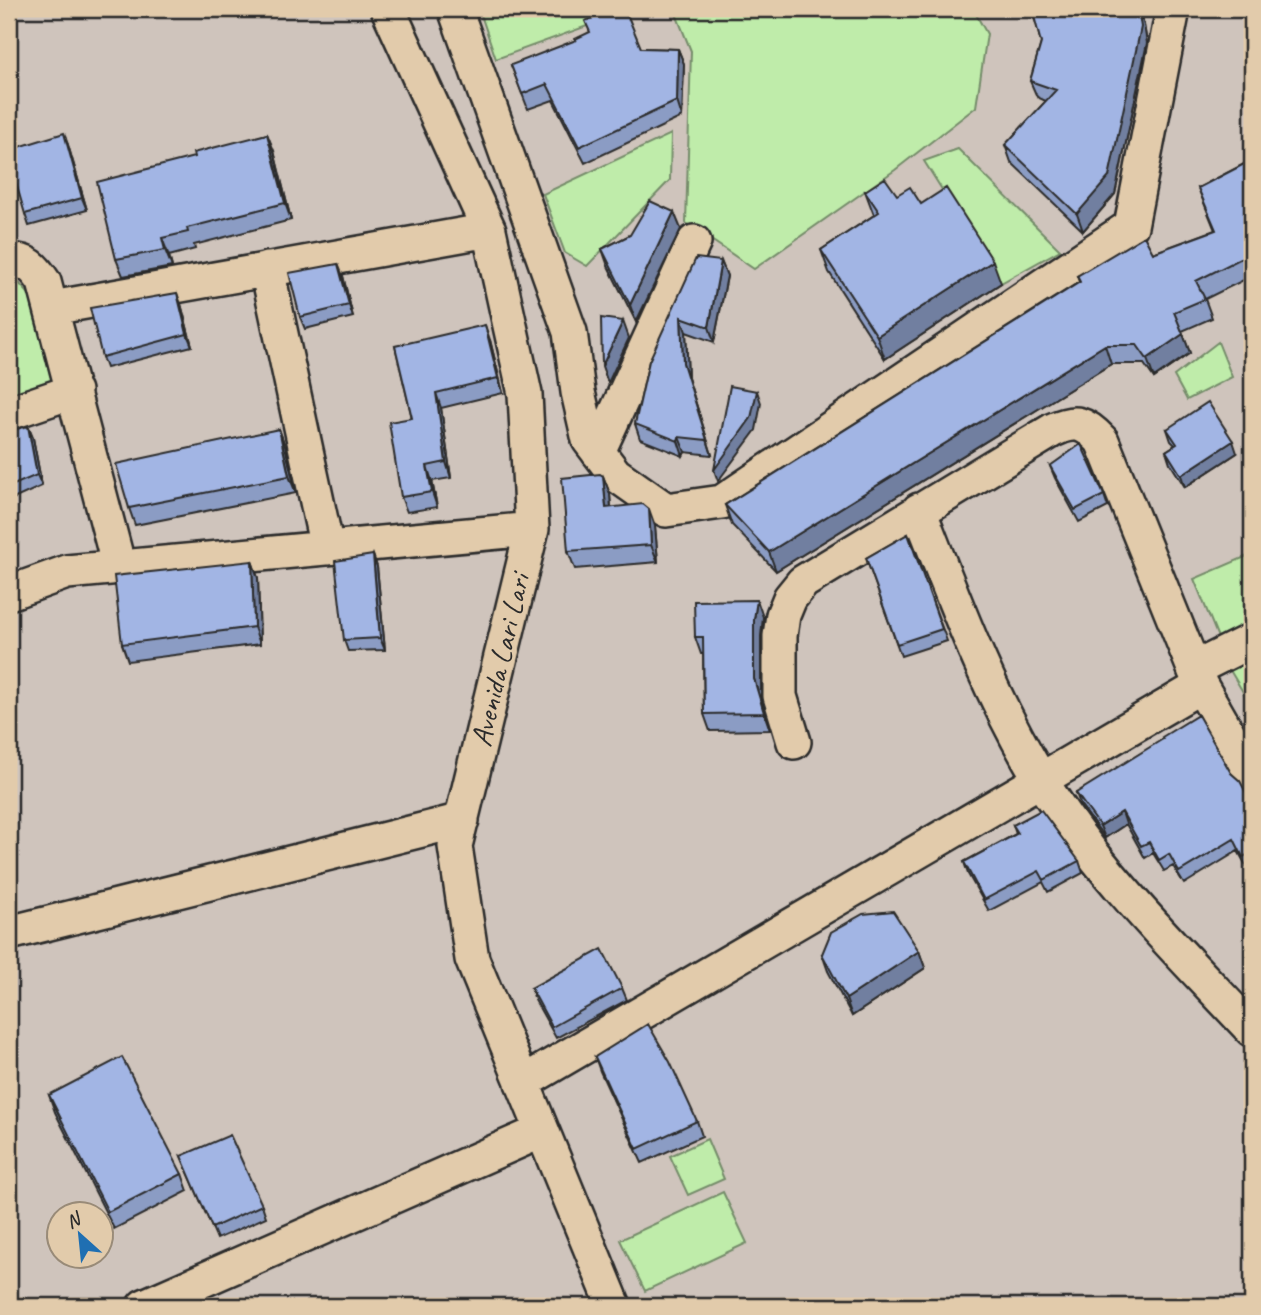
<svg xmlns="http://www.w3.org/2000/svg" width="1261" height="1315" viewBox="0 0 1261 1315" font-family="Caveat,sans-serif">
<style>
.green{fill:#bfecaa;stroke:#758c6a;stroke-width:2}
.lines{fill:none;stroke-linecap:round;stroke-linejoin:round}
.minor-casing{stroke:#2b2b2b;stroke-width:38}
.minor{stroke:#e2cbab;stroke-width:33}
.wall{fill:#8b9cc4;stroke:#2b2b2b;stroke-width:2}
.shaded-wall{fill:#717fa0;stroke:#2b2b2b;stroke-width:2}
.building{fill:#a2b5e4;stroke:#2b2b2b;stroke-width:2}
.labels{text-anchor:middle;stroke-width:5;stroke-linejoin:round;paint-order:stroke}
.street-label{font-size:30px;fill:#2b2b2b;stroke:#e2cbab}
</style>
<rect width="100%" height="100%" fill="#cfc4bc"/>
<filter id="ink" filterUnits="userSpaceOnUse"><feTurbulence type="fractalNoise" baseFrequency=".0143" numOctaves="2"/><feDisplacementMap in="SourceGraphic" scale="14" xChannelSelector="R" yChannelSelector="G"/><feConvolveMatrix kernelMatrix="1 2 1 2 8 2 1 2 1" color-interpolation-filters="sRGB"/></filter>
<g filter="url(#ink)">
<path class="green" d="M479,9H634L496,59Z
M674,9H973L987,34L976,107L895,170L754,269L686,223L691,51Z
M671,134L670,180L587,266L565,253L543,194Z
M958,149L1060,250L1001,283L924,161Z
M17,281L29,294L52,381L9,396V282Z
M1218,342L1232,377L1187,400L1174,376Z
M1252,554V632L1221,645L1194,579Z
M1252,651V707L1225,662Z
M707,1139L724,1179L688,1195L670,1156Z
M723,1192L747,1243L645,1291L620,1240Z"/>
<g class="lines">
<defs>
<path id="minor" d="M388,9L489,230L525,394L532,529L455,846L472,959L614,1306
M455,9L570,332L578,392L589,440L615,474L666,510L722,502L1131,226L1173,9
M9,261C27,259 35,268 44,282L119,567
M267,269L327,548
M52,308L489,230
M9,413L74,391
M598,452L694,242
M919,510C955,602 989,695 1041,780C1096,871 1180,953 1252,1030
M9,593L67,572L532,529
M1194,669L1252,640
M794,742L780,696V636L783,615L790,598L803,582L1053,430C1076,419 1085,423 1102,441L1201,686L1252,775
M9,933L462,820
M522,1083L1201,686
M144,1306L542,1131"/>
</defs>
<use href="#minor" class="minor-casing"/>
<use href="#minor" class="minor"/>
</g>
<path class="wall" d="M1030,9H1138L1144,25L1147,43L1115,194L1083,231L1011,162L1005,145L1046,101L1037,97L1030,81L1041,43L1036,23Z
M1235,9H1252V18L1238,16Z
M641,48L678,49L684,64L682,117L585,163L553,100L528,109L511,65Z
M267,134L274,151L291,220L194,245L195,249L169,256L172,267L123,276L116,259L194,157Z
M68,145L87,210L29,226L25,214Z
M1252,160V276L1205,299L1212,318L1182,331L1190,353L1154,378L1144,364H1111L776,571L732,525L725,505L1079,282L1077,276L1153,253L1215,230L1198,188Z
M865,191L897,195L921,204L1001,283L885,359L829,272L821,250L874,215Z
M681,229L636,322L608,266L602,249L630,235Z
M721,261L727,276L714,342L686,332L688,378L712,455L685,452L683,456L640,439L635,424L649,361Z
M343,276L353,317L305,329L300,317Z
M181,304L192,346L106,368L102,357Z
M490,340L503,393L441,408L451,478L432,481L437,507L407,512L401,497L412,418L395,346Z
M28,426L33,438L42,486L9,501V431Z
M279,429L285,446L296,493L135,525L129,508Z
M1167,429L1237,453L1185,487L1170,463L1166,451L1175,445L1171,441Z
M1050,466L1104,495L1108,507L1079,522L1055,478Z
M603,476L610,494L611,507L655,526L658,562L575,569L568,551Z
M908,534L947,641L901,656L866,558Z
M373,555L377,567L385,650L348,651L344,640Z
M252,561L258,578L260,644L128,661L122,644Z
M763,617L761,636V696L770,730L710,731L704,714L703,654H701L695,637Z
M1231,773L1252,804V866L1248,869L1238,851L1184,884L1173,866L1164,871L1153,853L1145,858L1126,824L1105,838L1080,804L1076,793Z
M1013,825L1079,861L1083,873L1048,892L1043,882L989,911L968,874L964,862L1016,834Z
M919,951L925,968L852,1016L828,971L822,954Z
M531,988H622L627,1000L556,1038L535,1000Z
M595,1057L697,1121L702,1136L642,1163L600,1071Z
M49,1095L182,1174L188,1191L114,1229L55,1112Z
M181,1156L262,1205L266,1217L217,1239Z"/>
<path class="shaded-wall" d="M1138,9L1144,25L1147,43L1115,194L1083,231L1077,214Z
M678,49L684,64L682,117L677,101Z
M64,133L68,145L87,210L82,198Z
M267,134L274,151L291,220L285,203Z
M674,212L681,229L636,322L630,305Z
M162,238L169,256L172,267L165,250Z
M721,261L727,276L714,342L709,327Z
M993,261L1001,283L885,359L877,336Z
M338,264L343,276L353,317L349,305Z
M177,293L181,304L192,346L187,334Z
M681,317L686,332L688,378L712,455L683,363Z
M623,321L629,338L608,383L602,366Z
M485,325L490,340L503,393L498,378Z
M1183,334L1190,353L1154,378L1147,359Z
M1105,345L1111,364L776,571L769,552Z
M757,391L761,403L756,430L718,481L714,470Z
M436,393L441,408L451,478L446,462Z
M28,426L33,438L42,486L37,475Z
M279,429L285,446L296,493L289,476Z
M679,437L685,452L683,456L678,441Z
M1233,441L1237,453L1185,487L1181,475Z
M427,466L432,481L437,507L432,492Z
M603,476L610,494L612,525L606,508Z
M649,509L655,526L658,562L651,545Z
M373,555L377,567L385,650L380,638Z
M252,561L258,578L260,644L254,627Z
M757,600L763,617L761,636V696L770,730L764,713L754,679V619Z
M1122,812L1126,824L1105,838L1100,826Z
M919,951L925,968L852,1016L846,999Z"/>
<path class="building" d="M616,9H625L641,48L678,49L677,101L579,147L547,84L522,94L511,65L576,40L575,39L590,32L585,21Z
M1031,9H1138L1141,27L1109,177L1077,214L1005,145L1056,90L1030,81L1041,43L1034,16Z
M64,133L82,198L25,214L9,159V150Z
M267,134L285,203L187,228L188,232L162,238L165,250L116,259L97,182L194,157L193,153Z
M1252,160V253L1196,281L1205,299L1174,312L1183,334L1147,359L1137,345H1105L769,552L725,505L1080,282L1077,276L1144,236L1153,253L1216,230L1198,188Z
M885,178L897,195L910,187L921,204L946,188L993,261L877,336L821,250L879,212L865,191Z
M650,201L674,212L630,305L602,249L630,235Z
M696,258L721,261L709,327L681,317L683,363L707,440L679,437L678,441L635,424L649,361Z
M338,264L349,305L300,317L289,273Z
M177,293L187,334L102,357L90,308Z
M601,318L623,321L602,366Z
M485,325L498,378L436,393L446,462L427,466L432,492L401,497L389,422L412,418L395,346Z
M730,386L757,391L751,418L714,470Z
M1208,402L1233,441L1181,475L1166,451L1177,444L1167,429Z
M28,426L37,475L9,487V431Z
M279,429L289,476L129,508L116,464Z
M1081,444L1104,495L1075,510L1050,466Z
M600,474L603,476L606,508L643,504L649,509L651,545L568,551L562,478Z
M908,534L942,629L897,644L866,558Z
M373,555L380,638L344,640L335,561Z
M252,561L254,627L122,644L114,576Z
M757,600L754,619V679L764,713L704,714L703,637H695L694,601Z
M1198,715L1231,773L1240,781L1252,804V852L1243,857L1234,839L1179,872L1169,854L1159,860L1149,842L1141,846L1122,812L1100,826L1076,793L1163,739L1162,737Z
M1041,810L1079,861L1044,880L1039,871L984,900L964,862L1018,833L1013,825Z
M893,911L919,951L846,999L822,954L831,932L863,914Z
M602,949L622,988L552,1027L531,988Z
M648,1024L670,1062L697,1121L637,1149L595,1057Z
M122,1057L182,1174L108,1212L49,1095Z
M230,1135L262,1205L212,1228L181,1156Z"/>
</g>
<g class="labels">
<g class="street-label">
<text transform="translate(500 660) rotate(-77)" y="10">Avenida Lari Lari</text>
</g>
</g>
<rect width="1261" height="1315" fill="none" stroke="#e2cbab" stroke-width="35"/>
<rect x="18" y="18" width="1226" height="1280" fill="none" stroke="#2b2b2b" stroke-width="2.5" filter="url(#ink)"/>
<g transform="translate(80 1235) rotate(333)"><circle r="33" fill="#e2cbab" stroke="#998b78" stroke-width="2"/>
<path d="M0-5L12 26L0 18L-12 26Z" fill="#1f6fb2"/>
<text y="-10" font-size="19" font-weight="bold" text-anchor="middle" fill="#2b2b2b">N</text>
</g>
</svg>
